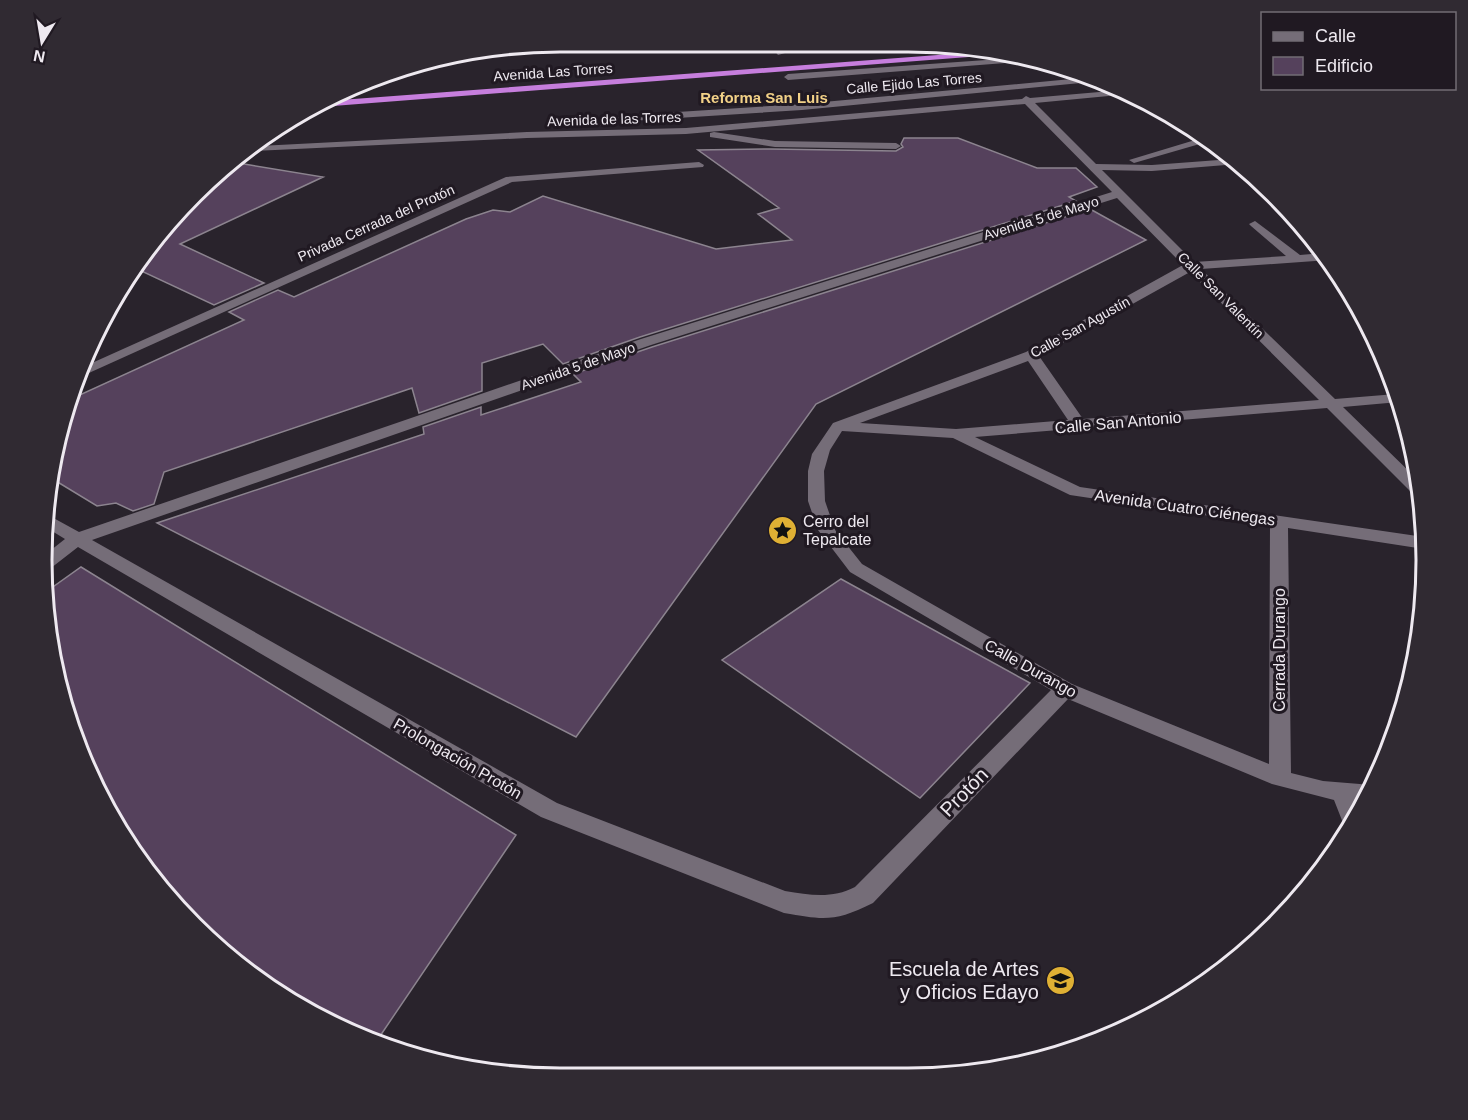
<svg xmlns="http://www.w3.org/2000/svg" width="1468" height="1120" viewBox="0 0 1468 1120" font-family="Helvetica,sans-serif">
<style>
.building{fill:#55415c;stroke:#8c848f;stroke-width:1.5}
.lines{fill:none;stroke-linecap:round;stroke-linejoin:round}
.minor{fill:#756d78;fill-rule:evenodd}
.highway{fill:#c67edd;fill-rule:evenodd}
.labels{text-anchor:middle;stroke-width:6;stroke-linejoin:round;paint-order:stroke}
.far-street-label{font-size:14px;fill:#eee9f0;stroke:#201922}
.far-neighbourhood-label{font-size:15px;font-weight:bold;fill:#f2d187;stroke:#201922}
.street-label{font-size:16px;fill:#eee9f0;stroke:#201922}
.poi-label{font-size:16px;fill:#eee9f0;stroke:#201922;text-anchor:start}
.near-street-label{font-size:20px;fill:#eee9f0;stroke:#201922}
.near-poi-label{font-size:20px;fill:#eee9f0;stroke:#201922;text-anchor:end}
.rim{fill:none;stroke:#eee9f0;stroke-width:3}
</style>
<rect width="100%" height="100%" fill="#29232c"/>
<path class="building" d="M904,138H958L1037,168H1076L1097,187L1069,197L1076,201L640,337L563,364L543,344L482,363V391L419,413L412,388L164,472L154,504L133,511L116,503L97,506L51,478L52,459L73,398L244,320L229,312L278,290L294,297L466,219L493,210L510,212L543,196L716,249L792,240L758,214L779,208L698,150L771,149L896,151L903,147L901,144Z
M238,163L323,177L180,244L264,283L214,305L137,269L171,218Z
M1090,209L1146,240L816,404L576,737L157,523L424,434L423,427L481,407V415L581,382L573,374L652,347Z
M81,567L516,835L376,1042L273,991L194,927L129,848L70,727L43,594Z
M841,579L1030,683L920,798L722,660Z"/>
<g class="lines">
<path class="minor" d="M605,42H700L696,44L521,49L517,48L546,44Z
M768,43H776L785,53L778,55Z
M1027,57L1043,60L788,80L784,77L788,74Z
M1082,78L1091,82L802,110L630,121L594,127L589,124L594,121L630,115L802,104Z
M1111,91L1119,95L1035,103L1096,164L1152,165L1232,159L1238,164L1152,171L1102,170L1194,262L1286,256L1251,226L1249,224L1255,221L1300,255L1323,253L1329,260L1201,269L1335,399L1396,394L1399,402L1343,407L1418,480L1420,495L1413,494L1327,408L975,437L1080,487L1424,537V549L1288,528L1291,773L1323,781L1372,785L1363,802H1357L1360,808L1349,829L1345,828L1334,800L1272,784L1068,699L873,903C835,922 824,920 784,913L541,817L78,547L51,568L45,570L46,554L65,539L47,528L48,515L79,532L641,339L1112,192L1025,104L686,134L527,138L252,151L259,146L527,132L686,128L1022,99L1026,96L1030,98ZM1117,198L1183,265L1026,352L833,423L812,454L808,471V501L818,530L850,572L1051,690L855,887C832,899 810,895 785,891L557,803L92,540L651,345ZM1190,272L1319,400L1083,419L1039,356ZM1028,361L1068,420L956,429L860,423ZM842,431L953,438L1070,495L1270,525L1269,764L1072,684L862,564L835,530L825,501L824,471L830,450Z
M714,132L775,141L896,143L901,146L896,149L775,147L710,137V133Z
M1205,137L1210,141L1134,163L1129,160Z
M699,162L704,165L703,167L512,182L80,377L83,367L506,177Z"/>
<path class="highway" d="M991,51L1007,54L320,107L316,105L327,101Z"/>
</g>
<defs>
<symbol id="sight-disc" viewBox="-11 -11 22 22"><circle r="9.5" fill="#dfb034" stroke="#201922"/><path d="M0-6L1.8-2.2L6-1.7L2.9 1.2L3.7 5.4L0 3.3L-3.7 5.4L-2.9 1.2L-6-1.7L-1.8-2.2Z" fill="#111"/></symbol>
<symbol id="school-disc" viewBox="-11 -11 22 22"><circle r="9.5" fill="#dfb034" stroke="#201922"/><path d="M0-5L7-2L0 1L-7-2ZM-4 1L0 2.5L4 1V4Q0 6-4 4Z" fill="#111"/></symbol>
</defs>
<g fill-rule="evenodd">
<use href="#sight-disc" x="766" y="514" width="33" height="33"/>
<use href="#school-disc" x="1044" y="964" width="33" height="33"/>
</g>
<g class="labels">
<g class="far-street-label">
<text transform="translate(553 72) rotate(-4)" y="5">Avenida Las Torres</text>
<text transform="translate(914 83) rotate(-5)" y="5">Calle Ejido Las Torres</text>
<text transform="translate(614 119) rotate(-2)" y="5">Avenida de las Torres</text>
<text transform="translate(1041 218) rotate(-17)" y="5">Avenida 5 de Mayo</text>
<text transform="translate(376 223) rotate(-24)" y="5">Privada Cerrada del Protón</text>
<text transform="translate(1221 295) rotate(45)" y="5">Calle San Valentín</text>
<text transform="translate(1080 327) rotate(-29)" y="5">Calle San Agustín</text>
<text transform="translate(578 366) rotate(-19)" y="5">Avenida 5 de Mayo</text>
</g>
<g class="far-neighbourhood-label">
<text x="764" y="103">Reforma San Luis</text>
</g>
<g class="street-label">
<text transform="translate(1118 422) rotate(-5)" y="6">Calle San Antonio</text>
<text transform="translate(1185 507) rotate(8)" y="6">Avenida Cuatro Ciénegas</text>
<text transform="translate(1279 650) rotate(-90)" y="6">Cerrada Durango</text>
<text transform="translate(1031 668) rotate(29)" y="6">Calle Durango</text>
<text transform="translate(458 758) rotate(30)" y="6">Prolongación Protón</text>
</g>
<g class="poi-label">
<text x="803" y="527">Cerro del<tspan x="803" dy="18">Tepalcate</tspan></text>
</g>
<g class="near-street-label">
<text transform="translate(964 792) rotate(-46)" y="7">Protón</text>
</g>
<g class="near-poi-label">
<text x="1039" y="976">Escuela de Artes<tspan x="1039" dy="23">y Oficios Edayo</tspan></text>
</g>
</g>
<path d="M0 0H1468V1120H0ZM560 52H908A508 508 0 0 1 1416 560V560A508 508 0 0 1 908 1068H560A508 508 0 0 1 52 560V560A508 508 0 0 1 560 52Z" fill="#302a32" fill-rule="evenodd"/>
<path class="rim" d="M560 52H908A508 508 0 0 1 1416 560V560A508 508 0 0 1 908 1068H560A508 508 0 0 1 52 560V560A508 508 0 0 1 560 52Z"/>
<rect x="1261" y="12" width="195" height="78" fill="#201922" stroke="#726c74" stroke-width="1.5"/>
<rect x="1273" y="32" width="30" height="9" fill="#756d78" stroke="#726c74" stroke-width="1.5"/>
<text x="1315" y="42" font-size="18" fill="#eee9f0">Calle</text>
<rect x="1273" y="57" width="30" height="18" fill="#55415c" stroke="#726c74" stroke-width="1.5"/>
<text x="1315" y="72" font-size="18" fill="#eee9f0">Edificio</text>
<g transform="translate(42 42) rotate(191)" stroke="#201922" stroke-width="4.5" paint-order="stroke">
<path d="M0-4.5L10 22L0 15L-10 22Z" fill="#eee9f0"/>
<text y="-9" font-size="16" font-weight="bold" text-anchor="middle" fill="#eee9f0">N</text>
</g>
</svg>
